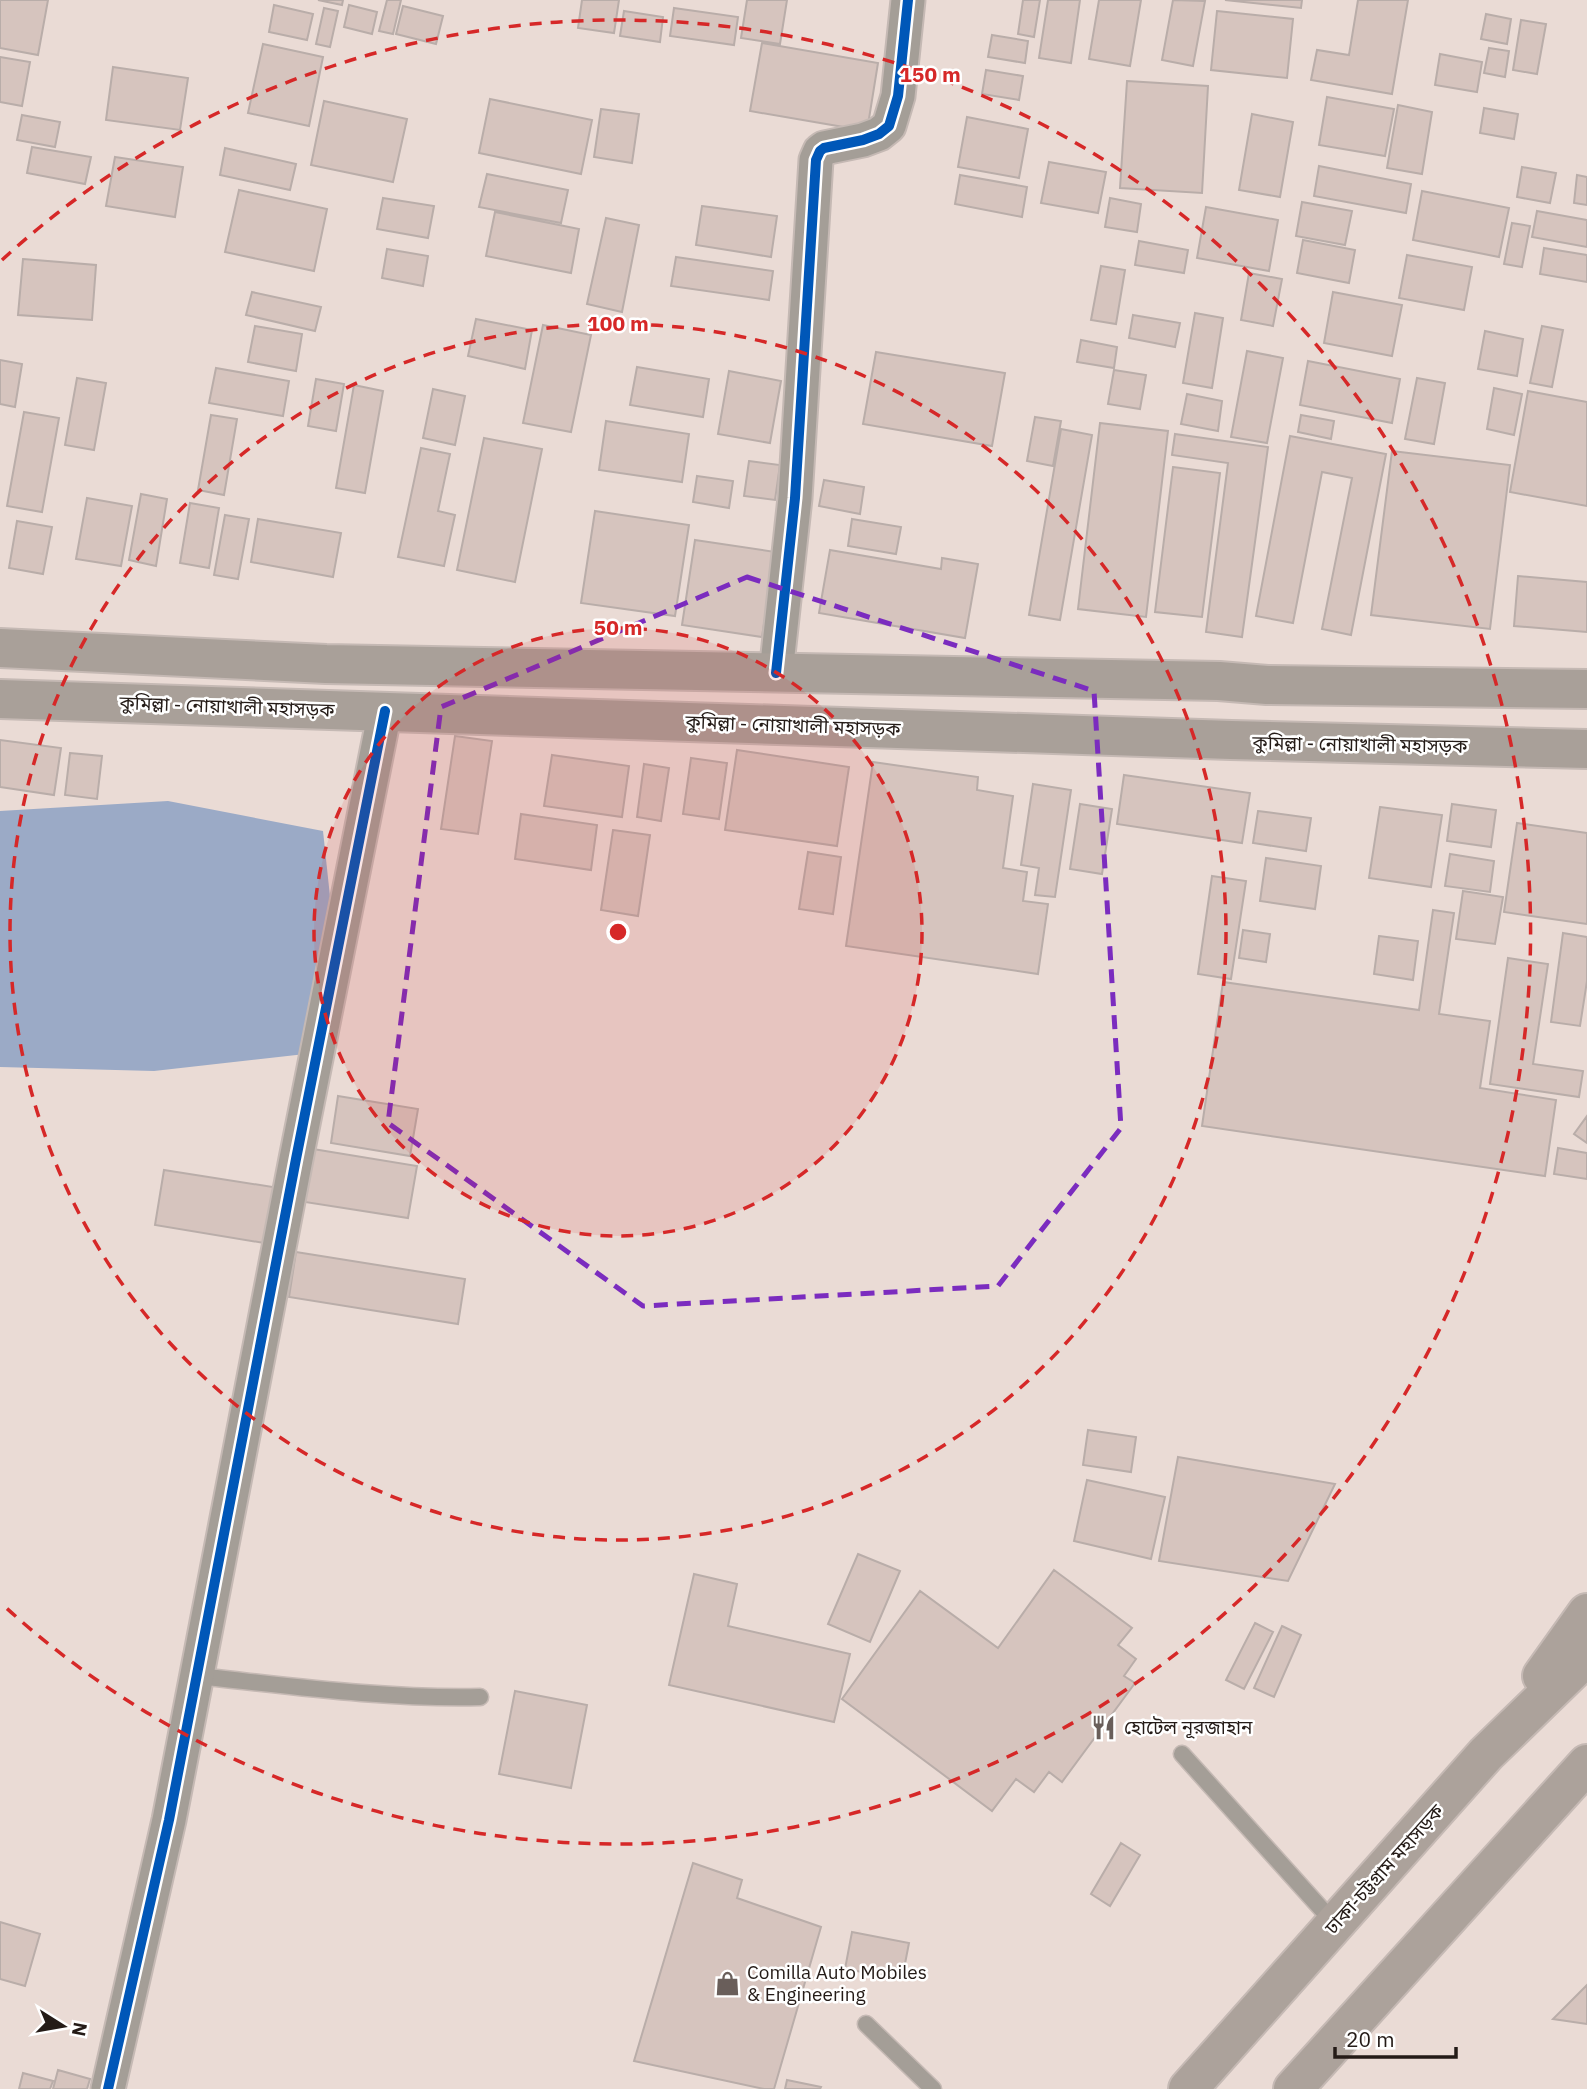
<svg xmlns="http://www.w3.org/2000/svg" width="1587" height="2089" viewBox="0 0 1587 2089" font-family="'IBM Plex Sans','Noto Sans Bengali',sans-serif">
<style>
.water{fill:#9baac6}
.building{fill:#d6c4be;stroke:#b9ada9;stroke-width:2}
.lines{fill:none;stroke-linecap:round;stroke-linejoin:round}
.service-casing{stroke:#c5b9b4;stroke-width:19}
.minor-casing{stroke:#c5b9b4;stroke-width:37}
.primary-casing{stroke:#c5b9b4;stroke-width:42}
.trunk-casing{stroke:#c5b9b4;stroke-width:42}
.service{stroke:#a49e97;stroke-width:16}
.minor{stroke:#a49e97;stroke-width:33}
.primary{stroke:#a9a099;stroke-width:38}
.trunk{stroke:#aca29b;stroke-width:38}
.cycleway-casing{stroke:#fff;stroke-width:15}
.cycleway{stroke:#0057b8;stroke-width:10}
.marked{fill:none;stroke:#7b2cbf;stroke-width:5;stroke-dasharray:14 9;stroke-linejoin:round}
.ring{fill:none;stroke:#d62828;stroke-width:3.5;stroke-dasharray:12 9}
.labels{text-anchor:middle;stroke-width:5;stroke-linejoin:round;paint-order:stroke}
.street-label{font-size:19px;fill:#241b17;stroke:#fff}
.poi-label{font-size:19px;fill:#241b17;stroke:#fff;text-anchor:start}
.centre{fill:#d62828;stroke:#fff;stroke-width:3.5}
.ring-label{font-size:21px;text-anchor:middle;font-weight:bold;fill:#d62828;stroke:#fff;stroke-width:5;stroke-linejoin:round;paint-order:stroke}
</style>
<rect width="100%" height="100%" fill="#eadbd5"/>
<path class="water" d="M168,801L323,831L334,934L314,1053L154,1071L0,1067V811Z"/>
<path class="building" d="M0,0H48L38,55L0,48Z
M318,0H343L342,5Z
M387,0H401L393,34L379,31Z
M582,0H619L614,33L578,28Z
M747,0H787L780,44L741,38Z
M1023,0H1040L1034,37L1018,34Z
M1048,0H1080L1071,63L1039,58Z
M1099,0H1141L1130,66L1089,59Z
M1173,0L1205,1L1193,66L1162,60Z
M1225,0H1302L1301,8Z
M1358,0H1408L1392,94L1311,80L1317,50L1349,55Z
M274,5L313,14L307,40L269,32Z
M349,5L377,12L372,34L344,27Z
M403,6L443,16L436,44L396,34Z
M324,8L338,11L330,47L316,44Z
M674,8L738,17L734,45L670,36Z
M624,11L663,17L660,42L620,36Z
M1217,11L1293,19L1287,78L1211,70Z
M1486,14L1511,19L1507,44L1481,39Z
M1521,20L1546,24L1537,74L1513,70Z
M992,35L1028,41L1025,63L988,57Z
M762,43L878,63L867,131L750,111Z
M263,44L323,57L309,126L248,113Z
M1489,48L1509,51L1505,77L1484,73Z
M1440,54L1482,62L1477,92L1435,85Z
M0,57L30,62L22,106L0,102Z
M113,67L188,78L180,130L106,120Z
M986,70L1023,76L1019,100L982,94Z
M1127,81L1208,86L1202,193L1120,188Z
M1327,97L1394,109L1385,156L1319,145Z
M490,99L592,120L581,174L479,153Z
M324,101L407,119L393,182L311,165Z
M1398,105L1432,112L1422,174L1387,168Z
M1484,108L1518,114L1514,139L1480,133Z
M601,109L639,114L632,163L594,157Z
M1252,114L1293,122L1280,197L1239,190Z
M22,115L60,122L55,147L17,140Z
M967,117L1028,129L1019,178L958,167Z
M32,147L91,157L85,184L27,173Z
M225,148L296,164L290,190L220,175Z
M115,157L183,167L175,217L106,206Z
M1049,162L1106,172L1098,213L1041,203Z
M1319,166L1411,184L1406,213L1314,196Z
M1522,167L1556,173L1550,203L1517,197Z
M487,174L568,190L561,223L479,207Z
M960,175L1027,187L1022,217L955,204Z
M1577,175L1587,177V205L1574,203Z
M239,190L327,209L314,271L225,252Z
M1422,191L1509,208L1499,257L1413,240Z
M383,198L434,206L428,238L377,229Z
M1110,198L1141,204L1137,232L1105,227Z
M1302,202L1352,211L1345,245L1296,236Z
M702,206L777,216L771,257L696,245Z
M1206,207L1278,220L1269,271L1197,258Z
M1537,211L1587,220V247L1532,237Z
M495,212L579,229L571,273L486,256Z
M606,218L639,225L622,312L587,304Z
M1512,223L1530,226L1522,267L1504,264Z
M1303,240L1355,250L1349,283L1297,273Z
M1139,241L1188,250L1184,273L1135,265Z
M1544,248L1587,255V282L1540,274Z
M387,249L428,256L423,286L382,278Z
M1407,255L1472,267L1464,310L1399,298Z
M676,257L773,271L769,300L671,286Z
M23,259L96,265L92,320L18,315Z
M1101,266L1125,270L1116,324L1091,320Z
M1249,273L1282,279L1273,326L1241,320Z
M252,292L321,307L315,331L246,315Z
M1333,292L1402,305L1392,356L1324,343Z
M1195,313L1223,318L1212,388L1183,383Z
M1133,315L1180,323L1175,347L1129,338Z
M476,319L532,330L525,369L468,356Z
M543,325L591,335L571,432L523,423Z
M255,326L302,334L296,371L248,362Z
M1542,326L1563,330L1552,387L1530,383Z
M1485,331L1523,339L1517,376L1478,369Z
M1081,340L1117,347L1114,368L1077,362Z
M1247,351L1283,358L1267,443L1231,437Z
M876,352L1005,373L992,446L863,424Z
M0,360L22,364L15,407L0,404Z
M1308,361L1400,379L1392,423L1300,405Z
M637,367L709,379L703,417L630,405Z
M216,368L289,381L283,416L209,403Z
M1114,370L1146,375L1140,409L1108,404Z
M729,371L781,381L770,443L718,434Z
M77,378L106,383L94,450L65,445Z
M1417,378L1445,383L1434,444L1405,439Z
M316,379L344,384L336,431L308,426Z
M354,385L383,391L365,493L336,488Z
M1494,388L1522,394L1514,435L1487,429Z
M433,389L465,396L455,445L423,438Z
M1528,391L1587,402V506L1510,492Z
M1187,394L1222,401L1218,431L1181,424Z
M24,412L59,418L42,512L7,506Z
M211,415L237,419L224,495L198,490Z
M1301,415L1334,421L1331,439L1298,432Z
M1035,417L1061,421L1053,466L1027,461Z
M606,421L689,434L682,482L599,470Z
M1100,423L1168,431L1146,617L1078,609Z
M1061,429L1092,435L1060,620L1029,615Z
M1175,434L1268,447L1242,637L1206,632L1228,463L1172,455Z
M1290,436L1386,454L1351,635L1322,629L1352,478L1322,472L1293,623L1256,616Z
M484,438L542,449L515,582L457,570Z
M421,448L450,454L438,511L455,515L444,566L398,557Z
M1392,451L1510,465L1490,629L1371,615Z
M749,461L780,465L775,500L744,496Z
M1173,467L1220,473L1202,617L1155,612Z
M697,476L733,481L729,508L693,502Z
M824,480L864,487L860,514L819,506Z
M141,494L167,499L156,566L129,560Z
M87,498L132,506L121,566L76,559Z
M190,503L219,508L209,568L180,563Z
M595,511L689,525L675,616L581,603Z
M225,515L249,519L238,579L214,575Z
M258,519L341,533L333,577L251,562Z
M852,519L901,527L896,554L848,546Z
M17,521L52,527L43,574L9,568Z
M695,540L775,552L762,637L682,625Z
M830,550L941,569L942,558L978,564L965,638L819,613Z
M1518,576L1587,582V632L1514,626Z
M455,736L492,741L478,834L441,829Z
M0,740L61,748L54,795L0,787Z
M737,750L849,767L837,846L725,830Z
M70,753L102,756L97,799L65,795Z
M552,755L629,766L622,817L544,806Z
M691,758L727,763L719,819L683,814Z
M873,762L978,777L977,790L1013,796L1003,868L1027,872L1023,901L1048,904L1038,974L846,946Z
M644,764L669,768L661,821L637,817Z
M1124,775L1250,793L1242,843L1117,824Z
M1033,784L1071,790L1055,897L1035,895L1039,868L1021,865Z
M1080,804L1112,809L1102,874L1070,869Z
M1452,804L1496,810L1491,847L1447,841Z
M1380,807L1442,815L1431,887L1369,878Z
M1258,811L1311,818L1306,851L1253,843Z
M521,814L597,825L591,870L515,859Z
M1517,823L1587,833V924L1504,912Z
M613,830L650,835L638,916L601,910Z
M808,852L841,857L833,914L799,909Z
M1450,854L1494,861L1490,892L1445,886Z
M1266,858L1321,866L1315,909L1260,901Z
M1212,876L1246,881L1231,979L1198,974Z
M1463,891L1503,897L1495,944L1456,939Z
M1433,910L1454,913L1439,1014L1490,1021L1480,1088L1556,1100L1545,1176L1202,1126L1223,982L1419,1010Z
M1243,930L1270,934L1266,962L1239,958Z
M1563,933L1587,937V981L1580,1026L1551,1022Z
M1379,936L1418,941L1413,980L1374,974Z
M1508,958L1548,964L1533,1064L1583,1071L1579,1097L1490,1084Z
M338,1096L418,1109L410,1156L331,1143Z
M1587,1116V1143L1574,1134Z
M1558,1148L1587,1153V1179L1554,1174Z
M313,1149L417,1166L408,1218L305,1202Z
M164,1170L279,1188L270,1244L155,1225Z
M296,1252L465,1279L458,1324L289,1297Z
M1088,1430L1136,1437L1131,1472L1083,1465Z
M1178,1457L1335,1484L1288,1581L1159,1561Z
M1087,1480L1165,1497L1151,1559L1074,1541Z
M858,1554L900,1571L870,1642L828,1624Z
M1054,1570L1132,1628L1118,1645L1136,1659L1124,1676L1135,1683L1062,1782L1049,1772L1034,1792L1016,1779L992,1811L842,1699L920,1591L998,1648Z
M694,1574L737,1584L728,1626L850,1654L834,1722L669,1685Z
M1255,1623L1273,1632L1244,1689L1226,1680Z
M1282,1626L1301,1635L1274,1697L1254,1688Z
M515,1691L587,1705L571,1788L499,1774Z
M1121,1843L1140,1855L1110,1906L1091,1894Z
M693,1863L742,1880L737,1898L821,1927L774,2089H764L634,2061Z
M0,1922L40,1934L25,1986L0,1979Z
M852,1932L909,1943L902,1979L845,1969Z
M1587,1985V2024L1553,2019Z
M58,2070L90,2079L87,2089H53Z
M23,2073L53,2081L50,2089H19Z
M787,2080L821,2087L820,2089H785Z"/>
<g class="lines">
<defs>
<path id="service" d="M197,1676C291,1686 385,1699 480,1697
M1182,1754L1335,1924
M866,2024L933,2089"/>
<path id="minor" d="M776,673L795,498L816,160L820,151L824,148L863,140L879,134L889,126L898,96L908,0
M108,2089L169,1820L296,1159L385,711"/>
<path id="primary" d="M0,648L326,664L1219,681L1267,685L1587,689
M0,699L1231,740L1587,749"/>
<path id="trunk" d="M1542,1676L1587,1613
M1188,2089L1486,1754L1587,1656
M1293,2089L1587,1764"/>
</defs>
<use href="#service" class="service-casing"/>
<use href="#minor" class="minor-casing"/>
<use href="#primary" class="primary-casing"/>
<use href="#trunk" class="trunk-casing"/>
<use href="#service" class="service"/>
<use href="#minor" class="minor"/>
<use href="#primary" class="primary"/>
<use href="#trunk" class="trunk"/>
<defs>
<path id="cycleway" d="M776,673L795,498L816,160L820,151L824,148L863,140L879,134L889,126L898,96L908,0
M108,2089L169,1820L296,1159L385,711"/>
</defs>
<use href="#cycleway" class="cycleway-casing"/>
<use href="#cycleway" class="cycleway"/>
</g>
<path class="marked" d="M747,577L1094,691L1121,1128L998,1286L643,1306L388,1123L441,707Z"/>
<circle cx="618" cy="932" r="304" fill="#d62828" fill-opacity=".12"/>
<g class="ring">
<circle cx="618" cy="932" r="304"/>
<circle cx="618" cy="932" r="608"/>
<path d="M2 260A912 912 0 1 1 2 1604"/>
</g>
<defs>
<symbol id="restaurant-bare" viewBox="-9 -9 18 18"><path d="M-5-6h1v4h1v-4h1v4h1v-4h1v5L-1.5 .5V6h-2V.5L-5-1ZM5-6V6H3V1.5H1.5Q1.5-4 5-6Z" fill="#695e5a" stroke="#fff" stroke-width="2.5" paint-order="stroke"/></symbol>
<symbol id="shop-bare" viewBox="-9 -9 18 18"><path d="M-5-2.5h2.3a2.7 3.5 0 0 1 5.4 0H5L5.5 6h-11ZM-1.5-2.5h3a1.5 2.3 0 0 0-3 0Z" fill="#695e5a" stroke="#fff" stroke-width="2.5" paint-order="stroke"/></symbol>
</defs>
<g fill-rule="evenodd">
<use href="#restaurant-bare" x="1086" y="1710" width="35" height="35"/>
<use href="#shop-bare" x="710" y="1966" width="35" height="35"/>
</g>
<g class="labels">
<g class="street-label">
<text transform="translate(227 706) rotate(2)" y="7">কুমিল্লা - নোয়াখালী মহাসড়ক</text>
<text transform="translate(793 725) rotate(2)" y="7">কুমিল্লা - নোয়াখালী মহাসড়ক</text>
<text transform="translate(1360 744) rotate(1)" y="7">কুমিল্লা - নোয়াখালী মহাসড়ক</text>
<text transform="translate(1384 1869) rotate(-48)" y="7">ঢাকা-চট্টগ্রাম মহাসড়ক</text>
</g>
<g class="poi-label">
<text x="1124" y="1734">হোটেল নূরজাহান</text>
<text x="747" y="1979">Comilla Auto Mobiles<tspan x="747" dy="22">&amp; Engineering</tspan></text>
</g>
</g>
<circle cx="618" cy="932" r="10" class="centre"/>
<g class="ring-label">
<text x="930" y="82">150 m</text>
<text x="618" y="331">100 m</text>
<text x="618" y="635">50 m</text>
</g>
<g transform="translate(63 2026) rotate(101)" stroke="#ffffff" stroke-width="5" paint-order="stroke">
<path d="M0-5L12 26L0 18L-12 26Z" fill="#241b17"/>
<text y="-10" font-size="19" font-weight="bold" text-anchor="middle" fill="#241b17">N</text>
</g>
<path d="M1335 2047v10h121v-10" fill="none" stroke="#241b17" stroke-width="3.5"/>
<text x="1346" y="2047" font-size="21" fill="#241b17" stroke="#ffffff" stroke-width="5" paint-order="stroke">20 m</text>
</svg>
